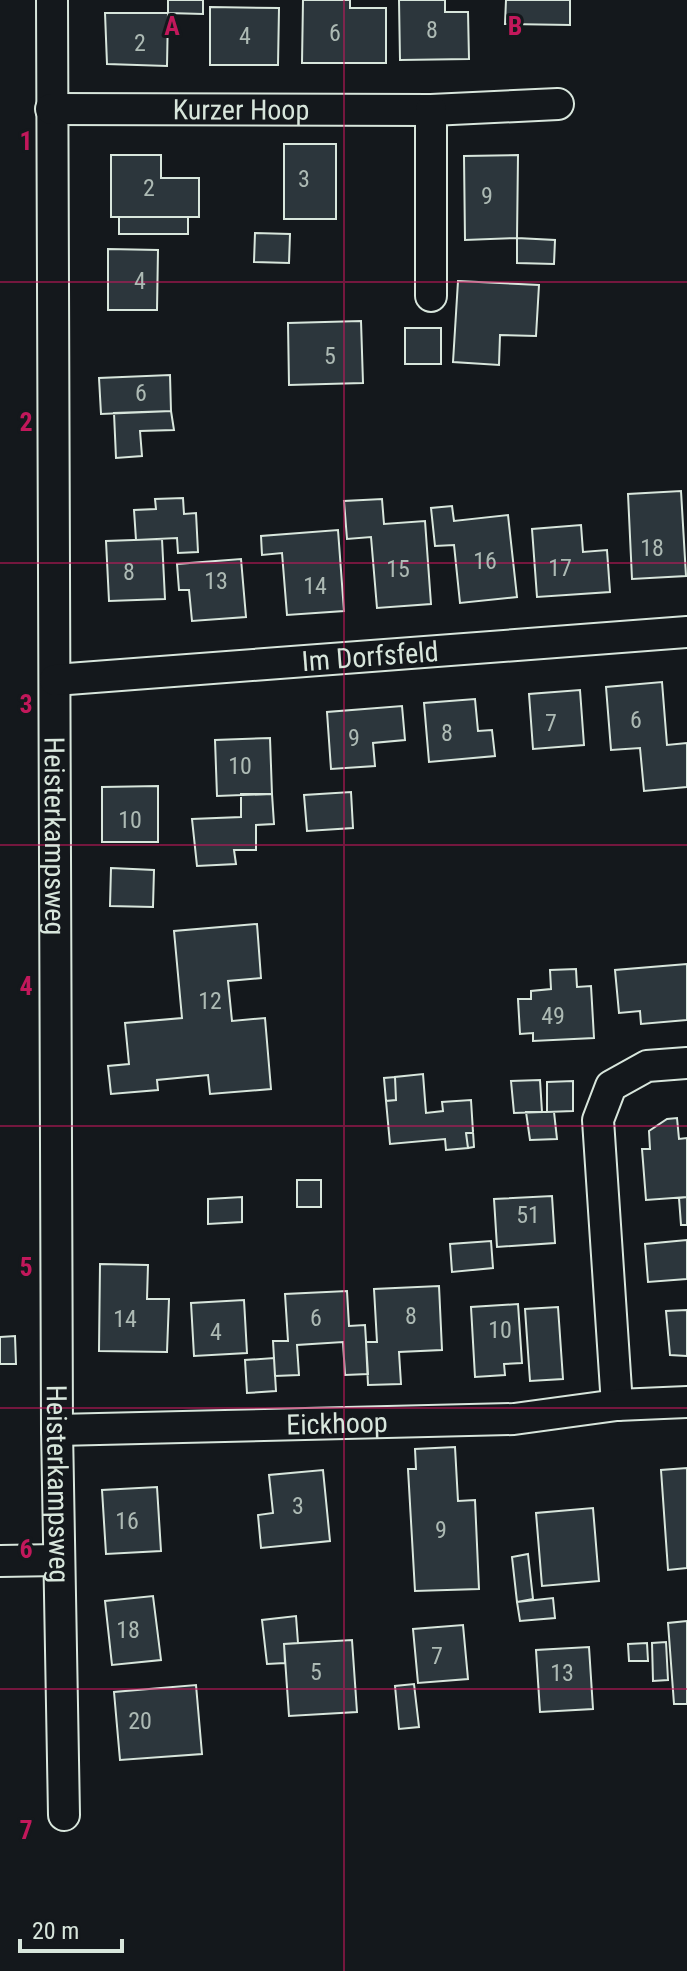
<svg xmlns="http://www.w3.org/2000/svg" width="687" height="1971" viewBox="0 0 687 1971" font-family="'Roboto Condensed',sans-serif">
<style>
.building{fill:#2c363c;stroke:#d8e6dc;stroke-width:2}
.lines{fill:none;stroke-linecap:round;stroke-linejoin:round}
.minor-casing{stroke:#d8e6dc;stroke-width:34}
.minor{stroke:#14181c;stroke-width:30}
.grid{fill:none;stroke:#c2185b;stroke-width:2;stroke-opacity:0.55}
.labels{text-anchor:middle;stroke-width:6;stroke-linejoin:round;paint-order:stroke}
.number-label{font-size:24px;fill:#adbab4}
.street-label{font-size:28px;fill:#d8e6dc;stroke:#14181c}
.grid-label{font-size:26px;text-anchor:middle;font-weight:bold;fill:#c2185b;stroke:#14181c;stroke-width:6;stroke-linejoin:round;paint-order:stroke}
</style>
<rect width="100%" height="100%" fill="#14181c"/>
<path class="building" d="M168,0H203V14L168,13Z
M303,0H350V8H386V63H302Z
M399,0H445V12H468L469,59L400,60Z
M506,0H570V25L505,24Z
M210,7L279,8L278,65H210Z
M105,13H168L167,66L107,64Z
M284,144H336V219H284Z
M111,155H161V178H199V217H111Z
M518,155L517,238L465,240L464,156Z
M119,217H188V234H119Z
M255,233L290,234L289,263L254,262Z
M517,238L555,240L554,264L517,263Z
M108,249L158,250L157,310H108Z
M458,281L539,285L536,336L500,335L499,365L453,362Z
M361,321L363,383L289,385L288,323Z
M405,328H441V364H405Z
M170,375L171,411L101,414L99,378Z
M171,411L174,430L140,431L142,456L116,458L114,413Z
M681,491L686,576L632,579L628,494Z
M183,498L184,514L196,513L198,552L178,553L177,538L136,540L134,510L156,509L155,499Z
M382,499L384,524L425,521L431,604L377,608L371,537L347,539L344,501Z
M452,506L454,521L508,515L517,597L460,603L454,545L435,546L431,508Z
M581,525L583,552L607,550L610,592L537,597L532,529Z
M338,530L344,611L287,615L282,553L262,555L261,536Z
M162,539L165,599L109,601L106,541Z
M241,559L246,617L192,621L189,590H179L177,564Z
M662,682L667,745L687,743V787L644,791L640,748L611,750L606,687Z
M580,690L584,745L533,749L529,694Z
M475,699L478,731L492,730L495,756L429,762L424,703Z
M402,706L405,740L373,743L375,766L331,769L327,712Z
M270,738L272,794L217,796L215,740Z
M158,786V842H102V787Z
M351,792L353,828L307,831L304,795Z
M241,794H272L274,824L256,825V850H234L236,864L197,866L192,819L241,817Z
M111,868L154,870L153,907L110,906Z
M257,924L261,978L228,981L232,1021L265,1018L271,1089L210,1094L208,1075L157,1080L158,1090L111,1094L108,1066L129,1064L125,1023L182,1018L174,931Z
M687,964V1020L641,1024L640,1011L619,1013L615,970Z
M576,969L577,987L591,986L594,1038L533,1041V1033L520,1034L518,999H531V991L551,989L550,970Z
M423,1074L426,1113L443,1111L442,1102L471,1100L473,1132L466,1133L468,1148L446,1150L445,1139L390,1144L386,1101L396,1100L395,1077Z
M395,1077L396,1100L386,1101L384,1078Z
M540,1080L542,1112L514,1113L511,1081Z
M573,1081V1111L547,1112V1082Z
M526,1112H554L557,1139L530,1140Z
M677,1118L679,1139L687,1138V1197L646,1200L642,1149H650L649,1131L667,1119Z
M473,1132L474,1147L468,1148L466,1133Z
M297,1180H321V1207H297Z
M552,1196L555,1243L497,1247L494,1199Z
M242,1197V1222L208,1224V1199Z
M687,1197V1225H681L679,1198Z
M687,1240V1279L648,1282L645,1244Z
M491,1241L493,1268L452,1272L450,1244Z
M100,1264L148,1265L147,1299H169L167,1352L99,1351Z
M439,1286L442,1350L399,1352L401,1384L368,1385L366,1342H377L374,1289Z
M347,1291L349,1326L365,1325L368,1374L345,1375L343,1342L297,1345L299,1375L275,1376L273,1341H288L285,1294Z
M244,1300L247,1353L194,1356L191,1303Z
M518,1304L522,1363L504,1364L505,1375L475,1377L471,1307Z
M558,1307L563,1379L530,1381L525,1309Z
M687,1310V1356L670,1355L666,1311Z
M15,1336L16,1364H0V1337Z
M274,1358L276,1391L247,1393L245,1360Z
M455,1447L458,1501L475,1500L479,1589L415,1591L408,1469H416L415,1449Z
M687,1468V1568L668,1570L661,1470Z
M323,1470L330,1541L261,1548L258,1515L273,1513L269,1475Z
M157,1487L161,1551L106,1554L102,1490Z
M593,1508L599,1581L542,1586L536,1513Z
M528,1554L533,1599L517,1602L512,1557Z
M153,1596L161,1660L112,1665L105,1601Z
M553,1598L555,1618L520,1621L517,1602Z
M296,1616L298,1643L284,1644L285,1663L267,1664L262,1620Z
M687,1621V1704H674L668,1623Z
M463,1625L468,1679L418,1683L413,1629Z
M352,1640L357,1712L289,1716L284,1644Z
M666,1642L668,1680L653,1681L652,1643Z
M647,1643L648,1661H629L628,1644Z
M589,1647L593,1709L540,1712L536,1650Z
M414,1684L419,1727L399,1729L395,1686Z
M196,1685L202,1754L120,1760L114,1692Z"/>
<g class="lines">
<defs>
<g id="minor">
<path id="s1" d="M52,0L57,1430L64,1815"/>
<path id="s2" d="M51,109L431,110L558,104"/>
<path d="M431,296V110"/>
<path id="s3" d="M55,680L687,632"/>
<path d="M617,1405L598,1120L611,1086L647,1066L687,1063"/>
<path id="s4" d="M57,1430L514,1419L617,1405L687,1402"/>
<path d="M0,1561L58,1560"/>
</g>
</defs>
<use href="#minor" class="minor-casing"/>
<use href="#minor" class="minor"/>
</g>
<path class="grid" d="M344,0V1971M0,282H687M0,563H687M0,845H687M0,1126H687M0,1408H687M0,1689H687"/>
<g class="labels">
<g class="number-label">
<text x="432" y="38">8</text>
<text x="335" y="41">6</text>
<text x="245" y="44">4</text>
<text x="140" y="51">2</text>
<text x="304" y="187">3</text>
<text x="149" y="196">2</text>
<text x="487" y="204">9</text>
<text x="140" y="289">4</text>
<text x="330" y="364">5</text>
<text x="141" y="401">6</text>
<text x="652" y="556">18</text>
<text x="485" y="569">16</text>
<text x="560" y="576">17</text>
<text x="398" y="577">15</text>
<text x="129" y="580">8</text>
<text x="216" y="589">13</text>
<text x="315" y="594">14</text>
<text x="636" y="728">6</text>
<text x="551" y="731">7</text>
<text x="447" y="741">8</text>
<text x="354" y="746">9</text>
<text x="240" y="774">10</text>
<text x="130" y="828">10</text>
<text x="210" y="1009">12</text>
<text x="553" y="1024">49</text>
<text x="528" y="1223">51</text>
<text x="411" y="1324">8</text>
<text x="316" y="1326">6</text>
<text x="125" y="1327">14</text>
<text x="500" y="1338">10</text>
<text x="216" y="1340">4</text>
<text x="298" y="1514">3</text>
<text x="127" y="1529">16</text>
<text x="441" y="1538">9</text>
<text x="128" y="1638">18</text>
<text x="437" y="1664">7</text>
<text x="316" y="1680">5</text>
<text x="562" y="1681">13</text>
<text x="140" y="1729">20</text>
</g>
<g class="street-label">
<text dy="10" stroke="none"><textPath href="#s2" startOffset="190">Kurzer Hoop</textPath></text>
<text dy="10" stroke="none"><textPath href="#s3" startOffset="316">Im Dorfsfeld</textPath></text>
<text dy="10" stroke="none"><textPath href="#s1" startOffset="836">Heisterkampsweg</textPath></text>
<text dy="10" stroke="none"><textPath href="#s4" startOffset="280">Eickhoop</textPath></text>
<text dy="10" stroke="none"><textPath href="#s1" startOffset="1484">Heisterkampsweg</textPath></text>
</g>
</g>
<g class="grid-label">
<text x="172" y="35">A</text>
<text x="515" y="35">B</text>
<text x="26" y="150">1</text>
<text x="26" y="431">2</text>
<text x="26" y="713">3</text>
<text x="26" y="995">4</text>
<text x="26" y="1276">5</text>
<text x="26" y="1558">6</text>
<text x="26" y="1839">7</text>
</g>
<path d="M20 1939v12h102v-12" fill="none" stroke="#d8e6dc" stroke-width="4"/>
<text x="32" y="1939" font-size="24" fill="#d8e6dc" stroke="#14181c" stroke-width="6" paint-order="stroke">20 m</text>
</svg>
